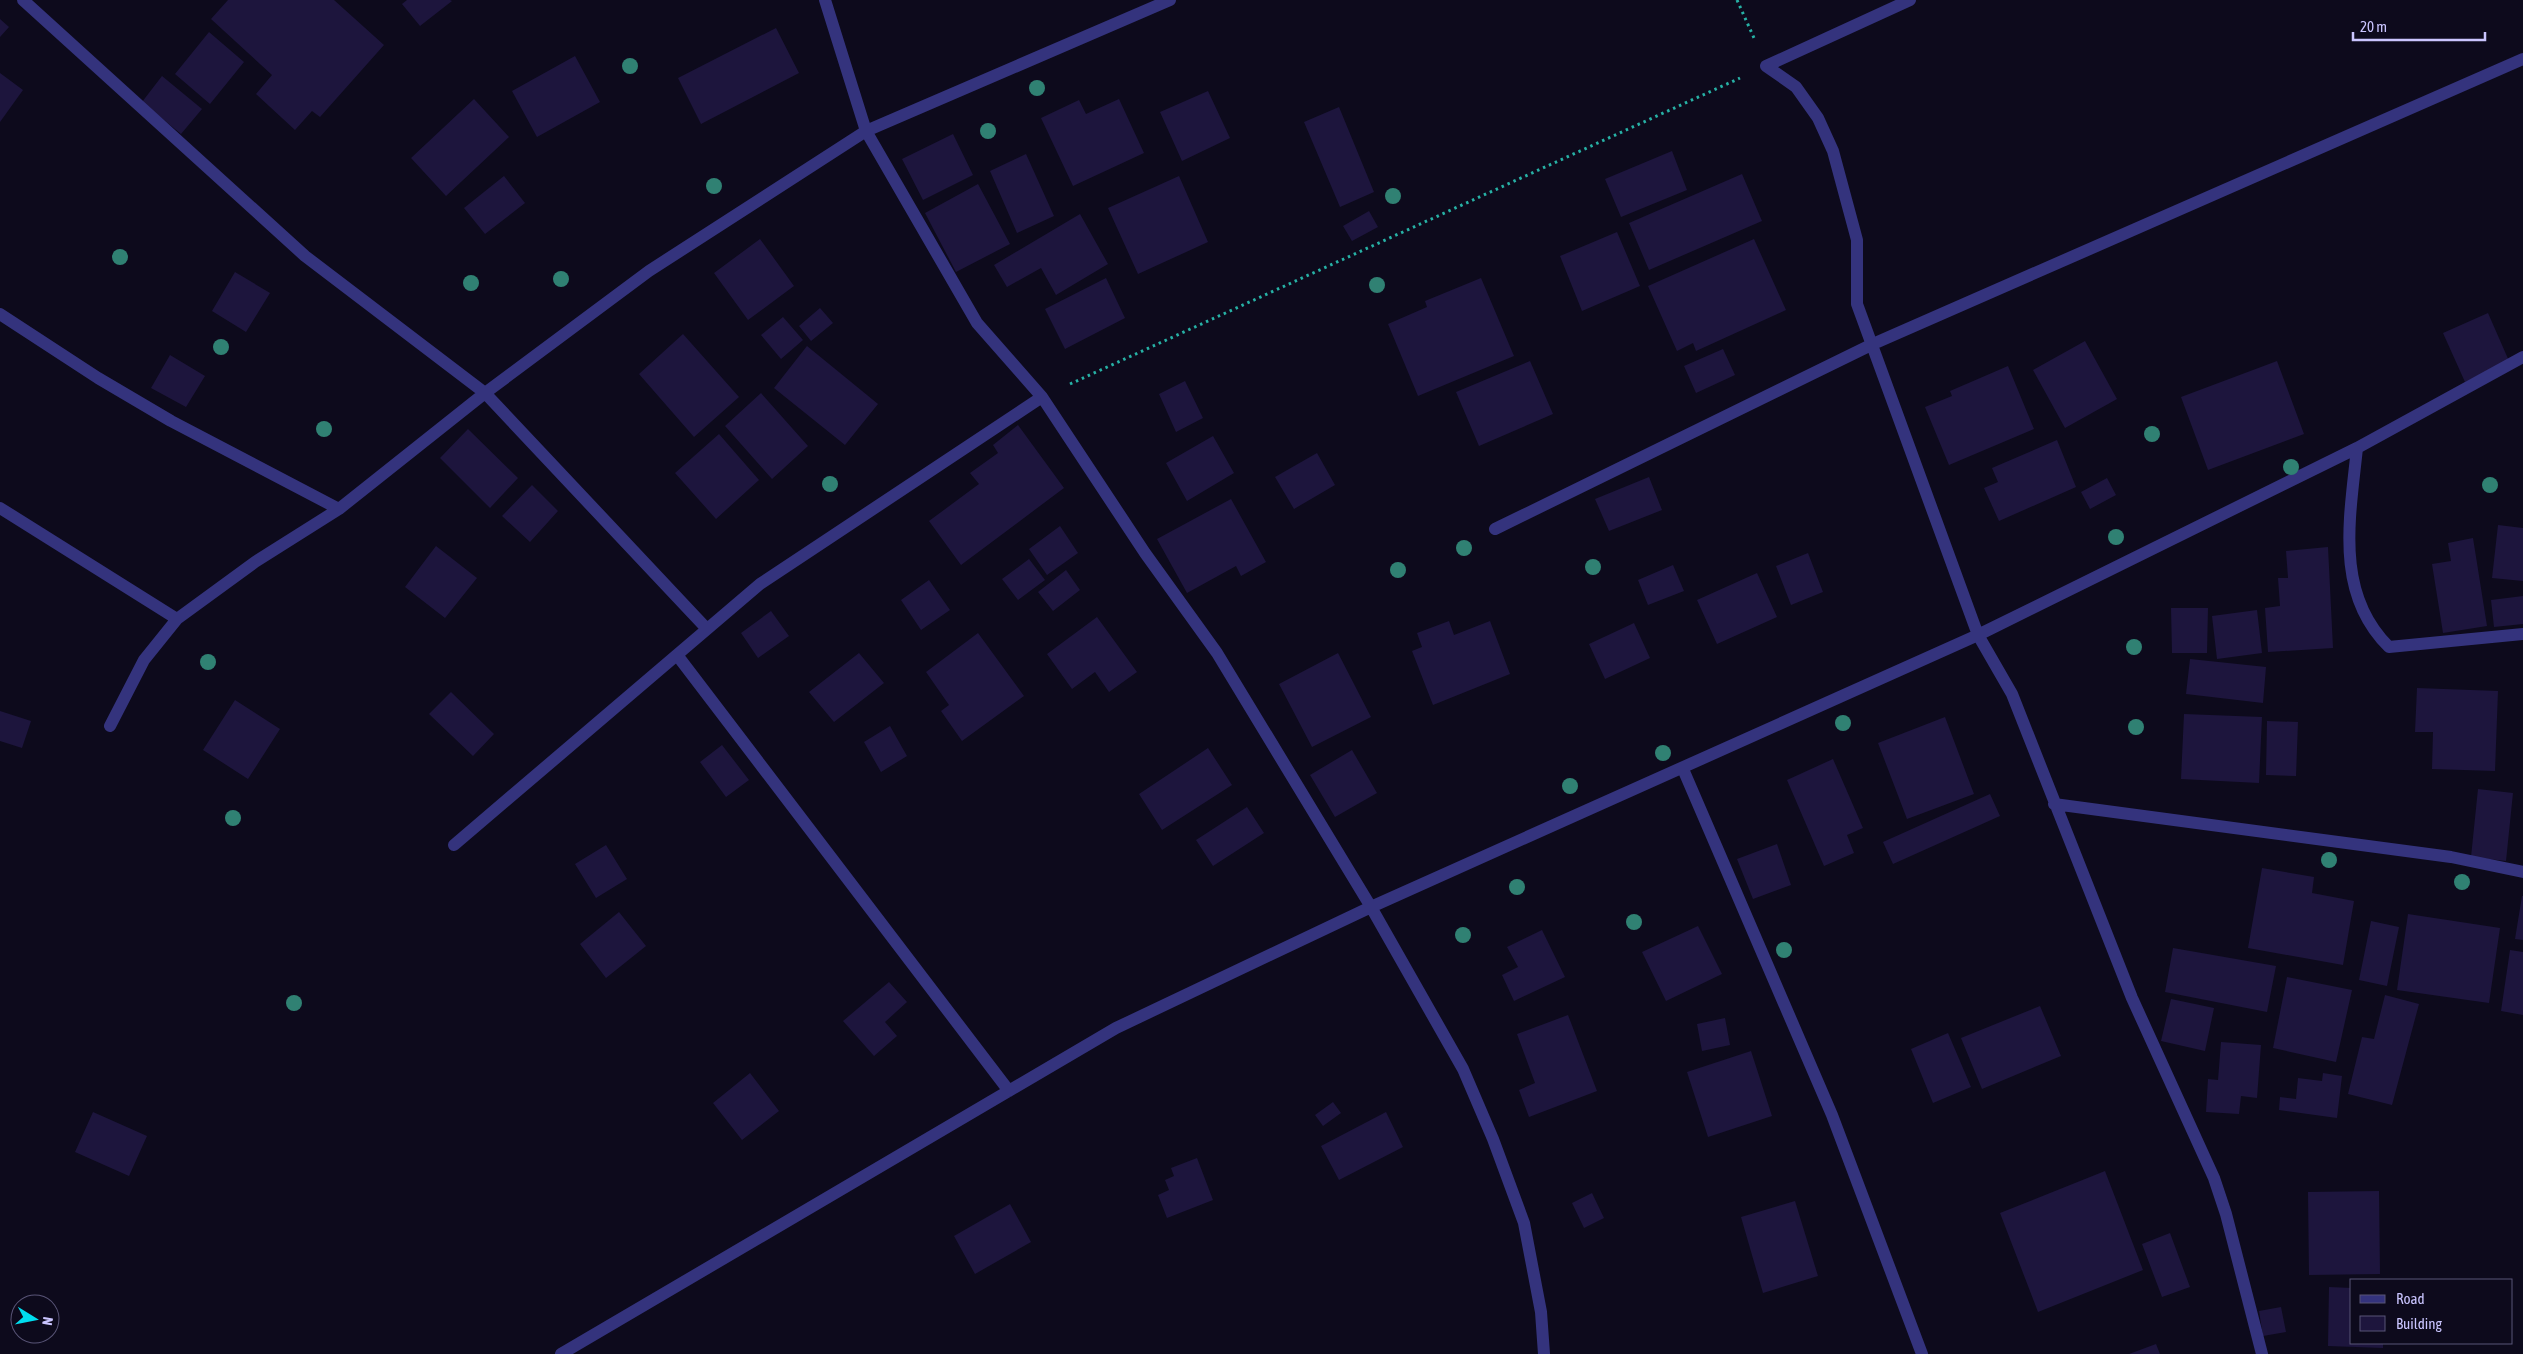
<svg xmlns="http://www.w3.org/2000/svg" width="2523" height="1354" viewBox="0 0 2523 1354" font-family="'Asap Condensed',sans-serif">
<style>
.building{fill:#1d153d}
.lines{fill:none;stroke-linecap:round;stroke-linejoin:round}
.path{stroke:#27b1a5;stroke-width:3;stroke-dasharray:2.5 4;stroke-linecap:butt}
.street{stroke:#34337d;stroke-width:12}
.tree{fill:#308173}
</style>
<rect width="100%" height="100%" fill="#0d0a1c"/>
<path class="building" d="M228,0H334L384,45L320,117L312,111L295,130L256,94L272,75L211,19Z
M407,0H450L452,1L420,26L402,4Z
M0,19L9,27L0,37Z
M776,28L799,73L701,124L678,78Z
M209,32L244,62L210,104L175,74Z
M575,56L600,102L537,137L512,91Z
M0,73L23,90L0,122Z
M162,76L202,109L181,134L142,102Z
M1208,91L1230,138L1182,161L1160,112Z
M474,99L509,137L446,196L411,158Z
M1119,99L1144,153L1073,186L1041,118L1079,100L1086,114Z
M1339,107L1374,192L1340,207L1304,122Z
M953,134L973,175L923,200L902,159Z
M1672,151L1687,190L1621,217L1605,179Z
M1026,154L1054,216L1017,233L990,171Z
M1742,174L1762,221L1649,270L1629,223Z
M504,176L525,203L485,234L464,208Z
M1179,176L1208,242L1138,274L1108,208Z
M978,184L1010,244L956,272L925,213Z
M1369,211L1378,227L1352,241L1343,226Z
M1080,214L1108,264L1056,295L1041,268L1007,287L994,265Z
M1617,232L1640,286L1582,311L1560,256Z
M760,239L794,286L748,320L714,273Z
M1754,239L1786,310L1696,351L1693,343L1677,351L1648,286Z
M235,272L270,293L246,332L212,311Z
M1106,278L1125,318L1065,349L1045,309Z
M1481,278L1514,356L1418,396L1388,324L1427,307L1425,301Z
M820,308L833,323L811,341L799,326Z
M2488,313L2509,361L2465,382L2443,333Z
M783,317L803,340L781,359L761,335Z
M683,334L739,397L694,437L639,374Z
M2085,341L2117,399L2065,428L2033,370Z
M807,346L878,404L845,445L774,388Z
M1723,349L1735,375L1696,393L1684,366Z
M170,355L205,376L186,407L151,388Z
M1530,361L1553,414L1479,446L1456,392Z
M2277,361L2304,434L2208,470L2181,397Z
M2008,366L2034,429L1949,465L1925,407L1952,396L1950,391Z
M1185,381L1203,418L1176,432L1159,394Z
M761,393L808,446L772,479L725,426Z
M1018,425L1064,488L961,565L929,521L979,484L970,473L998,453L993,445Z
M468,429L518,478L490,508L440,458Z
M719,434L759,480L716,519L675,473Z
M1213,436L1234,473L1187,501L1166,463Z
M2057,440L2076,487L1999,521L1984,488L1998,482L1992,468Z
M1317,453L1335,485L1294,509L1275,477Z
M1649,477L1662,510L1609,531L1595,499Z
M2107,478L2116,495L2090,509L2081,492Z
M532,485L558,511L530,542L502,516Z
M1231,499L1266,562L1241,576L1236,566L1187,593L1157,539Z
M2498,525L2523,528V581L2492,578Z
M1060,526L1078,553L1047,575L1029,549Z
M2473,538L2487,626L2443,633L2432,564L2451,561L2448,543Z
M436,546L477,578L445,618L405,587Z
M2328,547L2333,648L2268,652L2265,608L2280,606L2278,578H2288L2286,551Z
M1808,553L1823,592L1791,605L1776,566Z
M1029,559L1045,580L1018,600L1002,579Z
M1673,565L1684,591L1648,605L1638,580Z
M1066,570L1080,590L1053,611L1038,592Z
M1757,573L1777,617L1717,644L1697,600Z
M929,580L950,610L921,630L901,600Z
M2523,596V624L2494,627L2491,600Z
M2171,608H2208L2207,653H2172Z
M2257,610L2262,653L2217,659L2212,616Z
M771,611L789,636L758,658L741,633Z
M1097,617L1137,672L1109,692L1095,672L1072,689L1047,654Z
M1449,621L1454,635L1490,621L1510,674L1433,705L1412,651L1422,647L1417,633Z
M1634,623L1650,658L1605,679L1589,644Z
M978,633L1024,696L962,741L941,711L949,705L926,672Z
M859,653L884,683L834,722L809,692Z
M1338,653L1371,717L1312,747L1279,684Z
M2190,659L2266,667L2263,703L2186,694Z
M2417,688L2498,691L2495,771L2432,769L2433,732H2415Z
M451,692L494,734L473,756L429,714Z
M235,700L280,729L248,779L203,750Z
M0,711L31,721L22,748L0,741Z
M2184,714L2262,717L2259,783L2181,779Z
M1945,717L1974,794L1907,819L1878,743Z
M2267,721L2298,722L2296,776L2266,775Z
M890,726L907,756L881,772L864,742Z
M722,745L749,780L726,797L700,762Z
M1208,748L1232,785L1162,830L1139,794Z
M1352,750L1377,793L1335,817L1310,775Z
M1833,759L1863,828L1847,835L1854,853L1824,866L1787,780Z
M2478,789L2513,793L2506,861L2471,857Z
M1990,794L2000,816L1893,864L1883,842Z
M1247,807L1264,833L1213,866L1196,840Z
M1777,844L1791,885L1753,899L1737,859Z
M606,845L627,879L596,898L575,864Z
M2262,868L2314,877L2312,893L2354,901L2343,965L2248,948Z
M2522,896H2523V940L2515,939Z
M619,912L646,946L606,978L580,944Z
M2408,914L2500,928L2489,1003L2397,990Z
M2371,921L2399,927L2387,986L2359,980Z
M1698,926L1722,974L1666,1001L1642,952Z
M1542,930L1565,977L1514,1001L1502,975L1518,967L1507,947Z
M2173,948L2276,966L2267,1012L2165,992Z
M2510,950L2523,952V1015L2501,1011Z
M2287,977L2352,990L2336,1062L2273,1048Z
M889,982L907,1002L885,1022L897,1036L874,1056L843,1021Z
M2385,995L2419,1004L2392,1105L2348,1094L2362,1037L2374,1039Z
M2171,999L2214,1008L2205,1051L2161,1041Z
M2040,1006L2061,1056L1982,1089L1961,1038Z
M1568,1015L1597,1091L1529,1117L1519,1090L1535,1083L1517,1034Z
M1725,1018L1730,1045L1702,1051L1697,1024Z
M1948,1033L1971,1087L1933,1103L1911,1049Z
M2221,1042L2261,1045L2257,1098L2241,1096L2239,1114L2206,1112L2208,1079L2218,1080Z
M1751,1051L1772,1116L1708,1137L1687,1072Z
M750,1073L779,1111L742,1140L713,1103Z
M2323,1073L2342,1076L2337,1118L2279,1110L2280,1097L2296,1099L2298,1078L2322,1081Z
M1333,1102L1341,1113L1323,1126L1315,1115Z
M93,1112L147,1136L129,1176L75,1152Z
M1386,1112L1403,1147L1339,1180L1321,1146Z
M1197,1158L1213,1200L1167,1218L1158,1195L1169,1190L1165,1180L1174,1176L1171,1168Z
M2105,1171L2143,1270L2038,1312L2000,1213Z
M2379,1191L2380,1274L2309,1275L2308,1192Z
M1592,1193L1604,1218L1584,1228L1572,1203Z
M1795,1201L1818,1276L1763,1293L1741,1217Z
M1010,1204L1031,1242L975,1274L954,1236Z
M2170,1233L2190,1287L2162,1297L2142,1244Z
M2329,1287L2352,1288V1343H2383V1348L2328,1346Z
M2281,1307L2286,1332L2263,1336L2259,1311Z
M2156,1344L2160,1354H2129Z"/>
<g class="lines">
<path class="path" d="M1737,0L1754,38
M1070,384L1740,78"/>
<path class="street" d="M23,0L305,256L485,393L707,629
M825,0L866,131L977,323L1042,397L1145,553L1217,653L1371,907L1463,1069L1493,1139L1524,1223L1541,1312L1544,1354
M1910,0L1766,66L1796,87L1818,118L1833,151L1857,240V304L1978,635L2012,694L2132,998L2214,1178L2226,1214L2262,1354
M0,314L98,378L171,421L339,509
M2357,448C2350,517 2334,593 2389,647L2523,634
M0,508L177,619
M1495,529L1873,344L2523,59
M677,655L1009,1091
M110,726L144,660L177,619L255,562L339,509L485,393L649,271L866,131L1170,0
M1683,769L1832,1115L1922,1354
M2054,804L2451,857L2523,872
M454,845L760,584L1042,397
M561,1354L1116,1028L1371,907L1978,635L2357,448L2523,357"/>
</g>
<g class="tree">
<circle cx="630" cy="66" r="8"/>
<circle cx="1037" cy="88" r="8"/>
<circle cx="988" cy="131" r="8"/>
<circle cx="714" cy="186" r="8"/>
<circle cx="1393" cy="196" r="8"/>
<circle cx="120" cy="257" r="8"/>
<circle cx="561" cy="279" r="8"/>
<circle cx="471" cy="283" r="8"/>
<circle cx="1377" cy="285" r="8"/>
<circle cx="221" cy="347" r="8"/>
<circle cx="324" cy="429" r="8"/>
<circle cx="2152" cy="434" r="8"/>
<circle cx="2291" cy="467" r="8"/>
<circle cx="830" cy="484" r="8"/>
<circle cx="2490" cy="485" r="8"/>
<circle cx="2116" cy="537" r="8"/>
<circle cx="1464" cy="548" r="8"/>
<circle cx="1593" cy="567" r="8"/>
<circle cx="1398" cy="570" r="8"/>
<circle cx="2134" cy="647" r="8"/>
<circle cx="208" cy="662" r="8"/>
<circle cx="1843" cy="723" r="8"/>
<circle cx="2136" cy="727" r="8"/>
<circle cx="1663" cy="753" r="8"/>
<circle cx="1570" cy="786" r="8"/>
<circle cx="233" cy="818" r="8"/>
<circle cx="2329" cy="860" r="8"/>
<circle cx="2462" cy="882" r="8"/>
<circle cx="1517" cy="887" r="8"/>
<circle cx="1634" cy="922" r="8"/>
<circle cx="1463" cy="935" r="8"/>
<circle cx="1784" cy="950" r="8"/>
<circle cx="294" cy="1003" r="8"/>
</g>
<rect x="2350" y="1279" width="162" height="65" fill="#0d0a1c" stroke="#595577"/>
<rect x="2360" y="1295" width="25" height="8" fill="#34337d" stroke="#595577"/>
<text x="2396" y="1304" font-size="15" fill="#cac5ff">Road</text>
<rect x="2360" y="1316" width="25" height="15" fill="#1d153d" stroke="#595577"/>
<text x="2396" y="1329" font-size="15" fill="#cac5ff">Building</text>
<g transform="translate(35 1319) rotate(100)"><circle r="24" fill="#0d0a1c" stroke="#595577"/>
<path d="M0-4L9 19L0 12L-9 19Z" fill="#00def0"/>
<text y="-8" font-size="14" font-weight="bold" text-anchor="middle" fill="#cac5ff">N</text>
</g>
<path d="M2353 32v8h132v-8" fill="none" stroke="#cac5ff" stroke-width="2.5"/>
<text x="2360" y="32" font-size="15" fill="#cac5ff" stroke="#0d0a1c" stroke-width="4" paint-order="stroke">20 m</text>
</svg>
